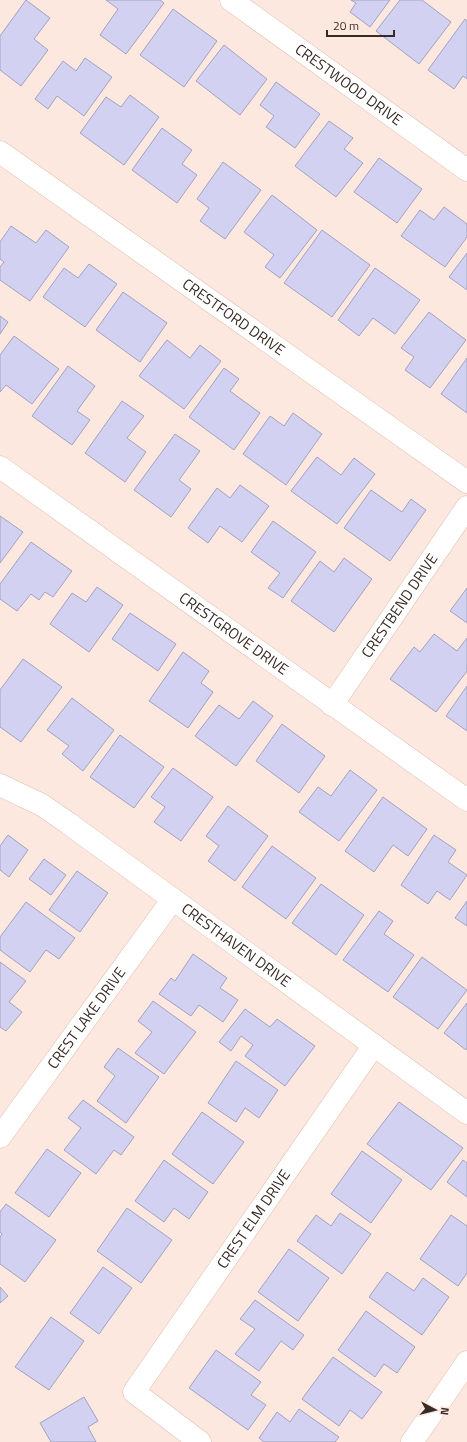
<svg xmlns="http://www.w3.org/2000/svg" width="467" height="1442" viewBox="0 0 467 1442" font-family="'Titillium Web',sans-serif">
<style>
.building{fill:#d2d1f1;stroke:#a2a2c0}
.lines{fill:none;stroke-linecap:round;stroke-linejoin:round}
.minor-casing{stroke:#debdae;stroke-width:23}
.minor{stroke:#fff;stroke-width:22}
.labels{text-anchor:middle;stroke-width:4;stroke-linejoin:round;paint-order:stroke}
.street-label{font-size:15px;fill:#382b26;stroke:#fde8df}
</style>
<rect width="100%" height="100%" fill="#fde8df"/>
<path class="building" d="M26,0L50,18L34,39L48,50L21,86L0,70V36Z
M106,0H160L164,3L126,54L100,35L118,9Z
M351,0H390L370,27L350,12L356,3Z
M400,0H422L451,22L419,64L376,31Z
M173,9L217,41L184,87L140,55Z
M465,19L467,21V79L463,76L454,89L428,70Z
M224,45L267,79L240,115L196,81Z
M85,58L112,77L84,116L57,96L48,109L35,99L63,61L76,71Z
M276,82L320,114L295,148L266,127L274,116L260,105Z
M130,95L159,117L124,165L80,133L106,97L121,107Z
M329,121L353,138L344,149L363,163L336,197L295,166Z
M162,128L192,150L182,164L197,175L177,203L132,170Z
M379,158L422,189L397,223L354,192Z
M223,162L261,190L225,239L200,221L209,208L197,199Z
M272,195L317,230L280,278L265,267L274,255L244,232Z
M444,207L467,224V237L445,267L401,236L420,210L434,220Z
M11,226L36,243L46,230L69,247L30,301L0,280V267L4,262L0,259V242Z
M322,230L370,265L332,317L284,283Z
M467,253V290L449,277Z
M89,264L117,284L85,327L43,297L64,268L78,278Z
M375,268L420,300L395,334L373,318L359,336L338,320Z
M123,292L167,323L140,362L96,330Z
M429,312L466,340L430,388L405,370L414,357L401,348Z
M0,316L8,322L0,334Z
M14,336L59,369L32,404L6,385L0,392V355Z
M167,340L190,358L200,345L221,361L184,409L139,376Z
M467,358V413L441,394Z
M68,366L95,386L77,411L90,420L72,445L32,416Z
M224,368L239,379L230,391L260,413L234,450L189,417Z
M122,401L144,416L127,438L146,452L125,482L85,453Z
M293,413L322,434L286,485L243,454L270,416L284,426Z
M175,434L200,451L179,480L191,489L171,517L134,490Z
M317,457L341,475L354,458L375,474L337,524L291,491Z
M240,485L269,506L242,542L220,526L208,543L188,528L217,488L230,498Z
M371,490L402,512L411,499L426,510L390,561L344,528Z
M0,516L23,532L0,563Z
M273,521L316,552L283,598L268,588L280,573L251,552Z
M31,542L72,571L53,597L45,592L39,600L31,594L17,611L0,599V584Z
M344,558L372,579L334,632L291,601L320,561L334,572Z
M97,587L123,605L89,652L50,624L72,593L86,602Z
M467,588V623L450,611Z
M130,613L176,644L158,671L112,639Z
M434,634L457,651L467,638V671L436,712L390,679L414,647L420,652Z
M183,652L209,671L201,683L213,692L188,728L149,701Z
M23,659L62,687L21,742L0,727V690Z
M467,686V731L446,716Z
M72,698L114,730L83,771L62,754L69,746L47,730Z
M253,701L273,716L236,766L195,736L219,705L239,719Z
M282,724L325,756L299,793L256,761Z
M120,735L164,767L134,808L90,777Z
M173,768L213,797L181,841L154,822L165,807L151,797Z
M350,770L377,790L339,841L299,812L318,787L331,796Z
M383,797L427,829L408,856L393,845L374,872L345,851Z
M228,806L268,836L235,881L208,861L219,846L206,836Z
M8,835L28,850L9,877L0,870V846Z
M434,835L456,850L448,862L467,875L450,900L437,891L428,904L401,885Z
M272,846L316,878L286,919L242,887Z
M44,859L66,875L51,895L29,879Z
M77,871L108,893L80,932L49,910Z
M321,884L364,915L336,955L292,923Z
M467,901V926L455,918Z
M26,902L75,938L59,959L46,950L30,972L0,950V937Z
M379,911L393,921L384,934L414,955L388,992L343,960Z
M193,954L227,978L220,988L238,1000L223,1022L199,1005L191,1016L159,994L171,978L175,981Z
M422,957L467,990L438,1029L393,997Z
M0,962L26,981L9,1002L22,1012L6,1031L0,1027Z
M153,1001L196,1032L164,1074L135,1053L152,1032L138,1021Z
M467,1003V1048L466,1050L444,1033Z
M245,1009L270,1027L277,1019L315,1046L285,1086L245,1056L253,1045L241,1036L231,1051L219,1042Z
M118,1048L159,1077L126,1123L97,1101L115,1076L104,1067Z
M236,1061L278,1090L259,1118L245,1108L236,1122L208,1103Z
M83,1100L134,1137L121,1155L114,1150L96,1174L64,1150L81,1128L68,1118Z
M399,1102L463,1148L431,1190L367,1144Z
M202,1112L244,1142L213,1184L172,1154Z
M47,1149L81,1173L49,1217L15,1193Z
M362,1151L402,1180L371,1223L331,1194Z
M164,1160L208,1192L189,1219L174,1208L164,1222L135,1201Z
M463,1160L467,1163V1197L447,1182Z
M6,1204L56,1240L25,1282L0,1264V1237L2,1234L0,1232V1212Z
M127,1208L172,1240L141,1283L97,1251Z
M340,1213L371,1234L342,1274L297,1241L316,1215L331,1226Z
M451,1215L467,1226V1273L458,1286L420,1259Z
M289,1249L329,1278L298,1321L258,1292Z
M103,1267L132,1288L99,1334L70,1313Z
M387,1272L414,1291L423,1278L449,1297L422,1335L369,1297Z
M0,1287L8,1296L0,1303Z
M255,1300L304,1335L293,1350L281,1341L259,1371L235,1354L255,1329L240,1319Z
M366,1311L415,1347L397,1373L384,1364L375,1377L338,1350Z
M51,1317L84,1341L49,1390L15,1367Z
M216,1350L261,1382L251,1395L266,1405L248,1430L189,1388Z
M333,1357L382,1392L362,1419L350,1410L339,1426L302,1399Z
M84,1397L98,1421L88,1427L96,1442H51L40,1423Z
M299,1409L339,1437L335,1442H264L259,1438L277,1412L290,1422Z"/>
<g class="lines">
<defs>
<g id="minor">
<path id="s1" d="M231,0L467,170"/>
<path id="s2" d="M0,152L467,482"/>
<path id="s3" d="M0,467L467,800"/>
<path id="s4" d="M332,705L467,507"/>
<path id="s5" d="M0,785L42,805L68,823L467,1113"/>
<path id="s6" d="M0,1137L173,899"/>
<path id="s7" d="M200,1442L134,1392L374,1045"/>
<path d="M412,1442L467,1362"/>
</g>
</defs>
<use href="#minor" class="minor-casing"/>
<use href="#minor" class="minor"/>
</g>
<g class="labels">
<g class="street-label">
<text dy="5" stroke="none"><textPath href="#s1" startOffset="145">CRESTWOOD DRIVE</textPath></text>
<text dy="5" stroke="none"><textPath href="#s2" startOffset="286">CRESTFORD DRIVE</textPath></text>
<text dy="5" stroke="none"><textPath href="#s4" startOffset="120">CRESTBEND DRIVE</textPath></text>
<text dy="5" stroke="none"><textPath href="#s3" startOffset="287">CRESTGROVE DRIVE</textPath></text>
<text dy="5" stroke="none"><textPath href="#s5" startOffset="286">CRESTHAVEN DRIVE</textPath></text>
<text dy="5" stroke="none"><textPath href="#s6" startOffset="147">CREST LAKE DRIVE</textPath></text>
<text dy="5" stroke="none"><textPath href="#s7" startOffset="293">CREST ELM DRIVE</textPath></text>
</g>
</g>
<g transform="translate(435 1410) rotate(97)" stroke="#fde8df" stroke-width="3" paint-order="stroke">
<path d="M0-3L7 15L0 10L-7 15Z" fill="#382b26"/>
<text y="-6" font-size="11" font-weight="bold" text-anchor="middle" fill="#382b26">N</text>
</g>
<path d="M327 30v6h67v-6" fill="none" stroke="#382b26" stroke-width="2"/>
<text x="333" y="30" font-size="12" fill="#382b26" stroke="#fde8df" stroke-width="3" paint-order="stroke">20 m</text>
</svg>
